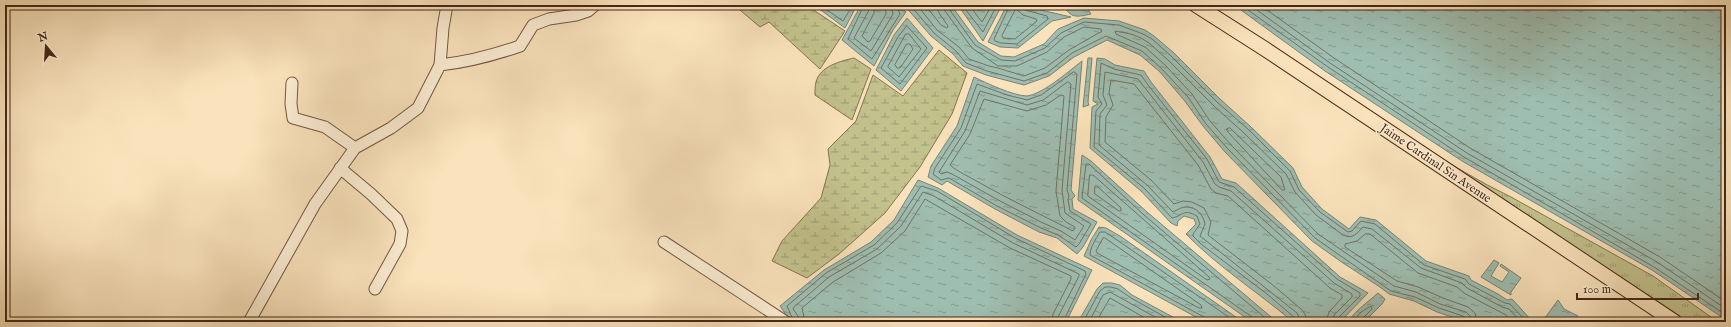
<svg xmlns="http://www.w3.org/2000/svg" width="1731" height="327" viewBox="0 0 1731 327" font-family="'IM FELL English',serif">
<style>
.wetland{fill:url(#wetland-marsh);stroke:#847452}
.park{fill:url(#park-tufts);stroke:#847452}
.water{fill:url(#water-ripples);stroke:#7a8274}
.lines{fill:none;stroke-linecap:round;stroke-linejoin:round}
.shore{stroke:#727264;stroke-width:1}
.minor-casing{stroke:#725641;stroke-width:13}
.major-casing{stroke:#452718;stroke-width:16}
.minor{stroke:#fcedd3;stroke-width:11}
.major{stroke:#fae3bc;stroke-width:14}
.labels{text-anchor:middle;stroke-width:3;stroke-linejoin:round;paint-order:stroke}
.street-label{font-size:12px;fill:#452718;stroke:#fcedd3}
</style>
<defs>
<pattern id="wetland-marsh" width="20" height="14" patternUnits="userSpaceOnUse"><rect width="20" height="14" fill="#c3c28d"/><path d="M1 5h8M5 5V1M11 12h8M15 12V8" fill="none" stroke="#a09e72"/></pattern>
<pattern id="park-tufts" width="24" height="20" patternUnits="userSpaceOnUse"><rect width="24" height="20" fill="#c3c28d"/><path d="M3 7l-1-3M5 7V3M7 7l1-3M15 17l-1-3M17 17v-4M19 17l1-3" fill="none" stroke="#a09e72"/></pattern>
<pattern id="water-ripples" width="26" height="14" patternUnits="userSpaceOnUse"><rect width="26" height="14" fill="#9ebeb1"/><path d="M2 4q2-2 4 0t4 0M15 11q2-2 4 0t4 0" fill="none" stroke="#839a8f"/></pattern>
</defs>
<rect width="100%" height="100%" fill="#fae3bc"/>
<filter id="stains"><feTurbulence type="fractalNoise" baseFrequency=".005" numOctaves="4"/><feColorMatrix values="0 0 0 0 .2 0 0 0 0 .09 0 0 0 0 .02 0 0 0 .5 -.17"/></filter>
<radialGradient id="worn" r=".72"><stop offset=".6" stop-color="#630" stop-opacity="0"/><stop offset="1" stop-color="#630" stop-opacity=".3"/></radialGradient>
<path class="wetland" d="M734,5H806L845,31L820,69L769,22L760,27Z
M939,50L967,73L952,114L920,167L885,213L839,254L807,278L772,261L782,241L821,198L830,165L828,149L856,121L873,75L903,96Z
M854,58L871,69L852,120L815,95C815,91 815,86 816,82C820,66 841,61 854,58Z"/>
<path class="park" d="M1420,146C1450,163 1479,182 1511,197L1653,276L1718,322H1682Z"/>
<path class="water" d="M814,5H857L845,28Z
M861,5H898L906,12L893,30L874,66L842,40Z
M904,5H951L978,42L1001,56L1014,57L1044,44L1058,29L1084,18L1119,21L1145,30L1154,36L1174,53L1220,99L1251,127L1293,168L1302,187L1322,209L1349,229L1360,217L1376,220L1426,261L1469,276L1471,280L1498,294L1507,300L1512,299L1533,322H1467L1437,312L1414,301L1389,294L1380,287L1343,263L1312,241L1225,152L1203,126L1184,100L1159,71L1140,55L1107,40L1074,57L1049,76L1024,85L986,75L963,66L953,54L931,36Z
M958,5H1002L983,41Z
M1007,5H1019L1071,17L1052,21L1018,48L1000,47L988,42Z
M1064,5C1074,5 1086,4 1091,14C1078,17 1070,19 1064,5Z
M1234,5H1726V320L1652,270L1462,161L1325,71Z
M907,18L933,48L901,91L876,70L894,35Z
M1088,58H1092L1088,102L1089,105L1083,107Z
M1097,58L1105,59L1115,65L1144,71L1151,82L1210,157L1222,179L1236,183L1340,277L1368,293L1340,322H1293C1258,292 1218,267 1186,234L1196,224L1194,219L1184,216L1178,221L1177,226L1171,223L1141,191L1090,148L1092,107L1098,104L1093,101Z
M1082,61L1071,190L1075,196L1072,199L1073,209L1097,222L1083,247L1077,254L1057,238L1039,232L995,209L947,181L942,185L928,177L931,166L957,126L974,77C986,83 1014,96 1027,96C1043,94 1069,71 1082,61Z
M1082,155L1091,161L1147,212L1277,322H1252L1078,200Z
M918,180L938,188L1017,235L1092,270L1066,322H936L921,320L791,322L780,306L824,270L871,242L894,220Z
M1099,227L1106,228L1120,236L1243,322H1205L1084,256L1091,240Z
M1494,260L1499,263L1491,276L1502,282L1509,272L1500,266L1501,264L1521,278L1511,292V295L1481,277Z
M1103,283H1112L1120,285L1132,295L1182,322H1078L1097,289Z
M1378,293L1385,299L1382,304L1364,322H1347L1358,310Z
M1558,300L1564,309L1578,316L1573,322H1542Z"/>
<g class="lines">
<path class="shore" d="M820,5L843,21L853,5
M864,5L848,39L872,59L900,14L896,5
M869,5V10L854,38L871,51L893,14L891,5
M875,5L874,13L862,36L868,42L870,41L886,14L885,5
M910,5L934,33L956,51L966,63L987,71L1024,81L1047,73L1072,53L1106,36L1142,51L1161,68L1188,97L1206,124L1228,149L1315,238L1391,291L1415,297L1439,308L1463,316L1466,322
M917,5L937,30L959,47L969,59L989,66L998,68L1024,76L1045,68L1069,50L1102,31L1101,29L1084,27L1064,37L1047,52L1017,66H998L972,48L945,11L943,5
M925,5L941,25L947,28L948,26L939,13L937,5
M948,5L949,9L975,45L1001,60L1015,61L1045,48L1061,33L1084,22L1119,25L1143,34L1152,39L1171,56L1217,102L1249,130L1290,171L1299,190L1320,212L1348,232L1352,231L1361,221L1375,224L1424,265L1465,279L1469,284L1505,303L1510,304L1527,322
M962,5L983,32L997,5
M969,5L982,22L992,5
M1010,5L994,39L995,41L1001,43L1017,44L1048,19L1047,16L1025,10L1022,5
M1241,5L1328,67L1464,157L1654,267L1726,315
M1250,5L1330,63L1467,153L1657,262L1726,309
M1260,5L1334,58L1470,148L1660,257L1726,302
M1016,9L1023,15L1036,19L1037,21L1015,39L1003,38L1002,36Z
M907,26L927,48L900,84L881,68L898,37Z
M906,34H909L921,49L899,77L888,67Z
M907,44H910L913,49L900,68H897L895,65Z
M1074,72L1077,74L1067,190L1069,196L1068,200L1070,211L1091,224L1079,244L1076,247L1058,235L1041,228L997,206L949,178L941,180L933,174L935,168L961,128L977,84L1007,95L1027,100L1041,95Z
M1068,82L1071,84L1062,190L1065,213L1084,226L1075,240L1061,231L1043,223L1000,201L952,174L947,172L941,174L939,172L965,131L980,91L1027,105L1043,100Z
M1061,95L1064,96L1056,191L1060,216L1066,222L1075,227L1073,231C1042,215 1010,200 980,183C970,177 958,172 950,165L970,134L984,99L1027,111L1046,105Z
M1230,128L1281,177L1285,190H1282L1227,131V129Z
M1090,175H1093L1209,277L1210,279L1207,280L1088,196Z
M1095,187H1098L1121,208V211H1119L1095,194Z
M1105,238L1201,305L1202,308H1199L1097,253L1096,251L1103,238Z
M794,322L787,306L826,273L874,245L897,223L921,186L937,191L1015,238L1085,271L1086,274L1063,322
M799,322L798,316L793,309L794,307L829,277L877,249L901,226L923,192L934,196L1013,243L1079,274V276L1058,317V322
M805,322L802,308L833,282L881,253L905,231L925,199L1010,248L1071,276V279L1053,314L1052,322
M1083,322L1100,291L1105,287H1111L1118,289L1131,298L1174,322
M1089,322L1103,295L1110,292L1164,322
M1096,322L1110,298L1152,322
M1206,322L1204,317L1090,255C1090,247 1096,239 1100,232H1105L1117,240L1236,322
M1254,322L1252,317L1082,198L1086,164H1089L1144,215L1270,322
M1296,322L1294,317L1267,294L1201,244L1193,236V234L1200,224L1197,216C1183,208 1183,216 1172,218L1144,188L1094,147L1096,111L1102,104L1098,97L1101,63L1114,69L1141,75L1148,85L1207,159L1219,182L1234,187L1337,279L1360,293V296L1338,318L1337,322
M1301,322L1297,313L1200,236L1205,224C1203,213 1193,204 1181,208C1178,209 1176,211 1173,212L1147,185L1099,145L1100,114L1107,105L1103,95L1105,72L1138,79L1203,162L1215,184L1219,187L1231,191L1334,283L1352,294V297L1334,315L1332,322
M1307,322L1305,314L1301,309L1274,286L1208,235L1211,222L1204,208L1192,202L1183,201L1174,204L1151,180L1105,142L1106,117L1113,105L1109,93L1111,80L1134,84L1198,165L1211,189L1216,193L1228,196L1330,288L1342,295V298L1329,312L1326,322
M1352,322L1361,312L1371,306L1372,309L1363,318L1362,322
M1471,322L1470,316L1466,312L1440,304L1416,292L1394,286L1318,234L1232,146L1210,121L1192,94L1165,65L1145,47L1116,34L1115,31L1131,34L1141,38L1149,43L1168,60L1214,106L1245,134L1286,174L1295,192L1316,215L1343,235C1353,240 1357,233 1363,227L1372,229L1421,268L1462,283L1467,288L1502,307L1509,309L1521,322
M1477,322L1475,313L1468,307L1443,298L1418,287L1397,281L1351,251L1345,247V244L1357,241L1365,234H1370L1418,273L1457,287L1464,293L1506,315L1512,322"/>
<defs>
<path id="minor" d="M440,65C468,62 494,55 520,46L533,25L549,19L576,15L588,11L595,5
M292,83L291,104L293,118L325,127L355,148
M340,168L371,194L397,219L402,231L400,244L375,289
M664,242L786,322
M249,322L315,204L355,148L391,128L418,108L440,65L443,28L447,5"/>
<path id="major" d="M1196,5L1265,49L1675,322"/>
</defs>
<use href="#minor" class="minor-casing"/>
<use href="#major" class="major-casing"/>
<use href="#minor" class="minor"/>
<use href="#major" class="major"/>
</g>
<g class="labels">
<g class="street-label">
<text transform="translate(1436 163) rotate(34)" y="4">Jaime Cardinal Sin Avenue</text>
</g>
</g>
<rect width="1731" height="327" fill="none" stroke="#fae3bc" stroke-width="20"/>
<rect x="6" y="6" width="1719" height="315" fill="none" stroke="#452718" stroke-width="2"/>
<rect x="10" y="10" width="1711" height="307" fill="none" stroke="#452718"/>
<g transform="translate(46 46) rotate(342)" stroke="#fcedd3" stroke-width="3" paint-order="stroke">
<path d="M0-3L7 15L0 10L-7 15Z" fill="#452718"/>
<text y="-6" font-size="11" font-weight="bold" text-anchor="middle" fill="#452718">N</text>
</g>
<path d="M1577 293v6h121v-6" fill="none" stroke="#452718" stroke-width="2"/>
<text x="1583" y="293" font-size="12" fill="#452718" stroke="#fcedd3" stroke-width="3" paint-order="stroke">100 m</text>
<rect width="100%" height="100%" filter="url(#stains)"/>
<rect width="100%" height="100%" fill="url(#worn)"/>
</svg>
